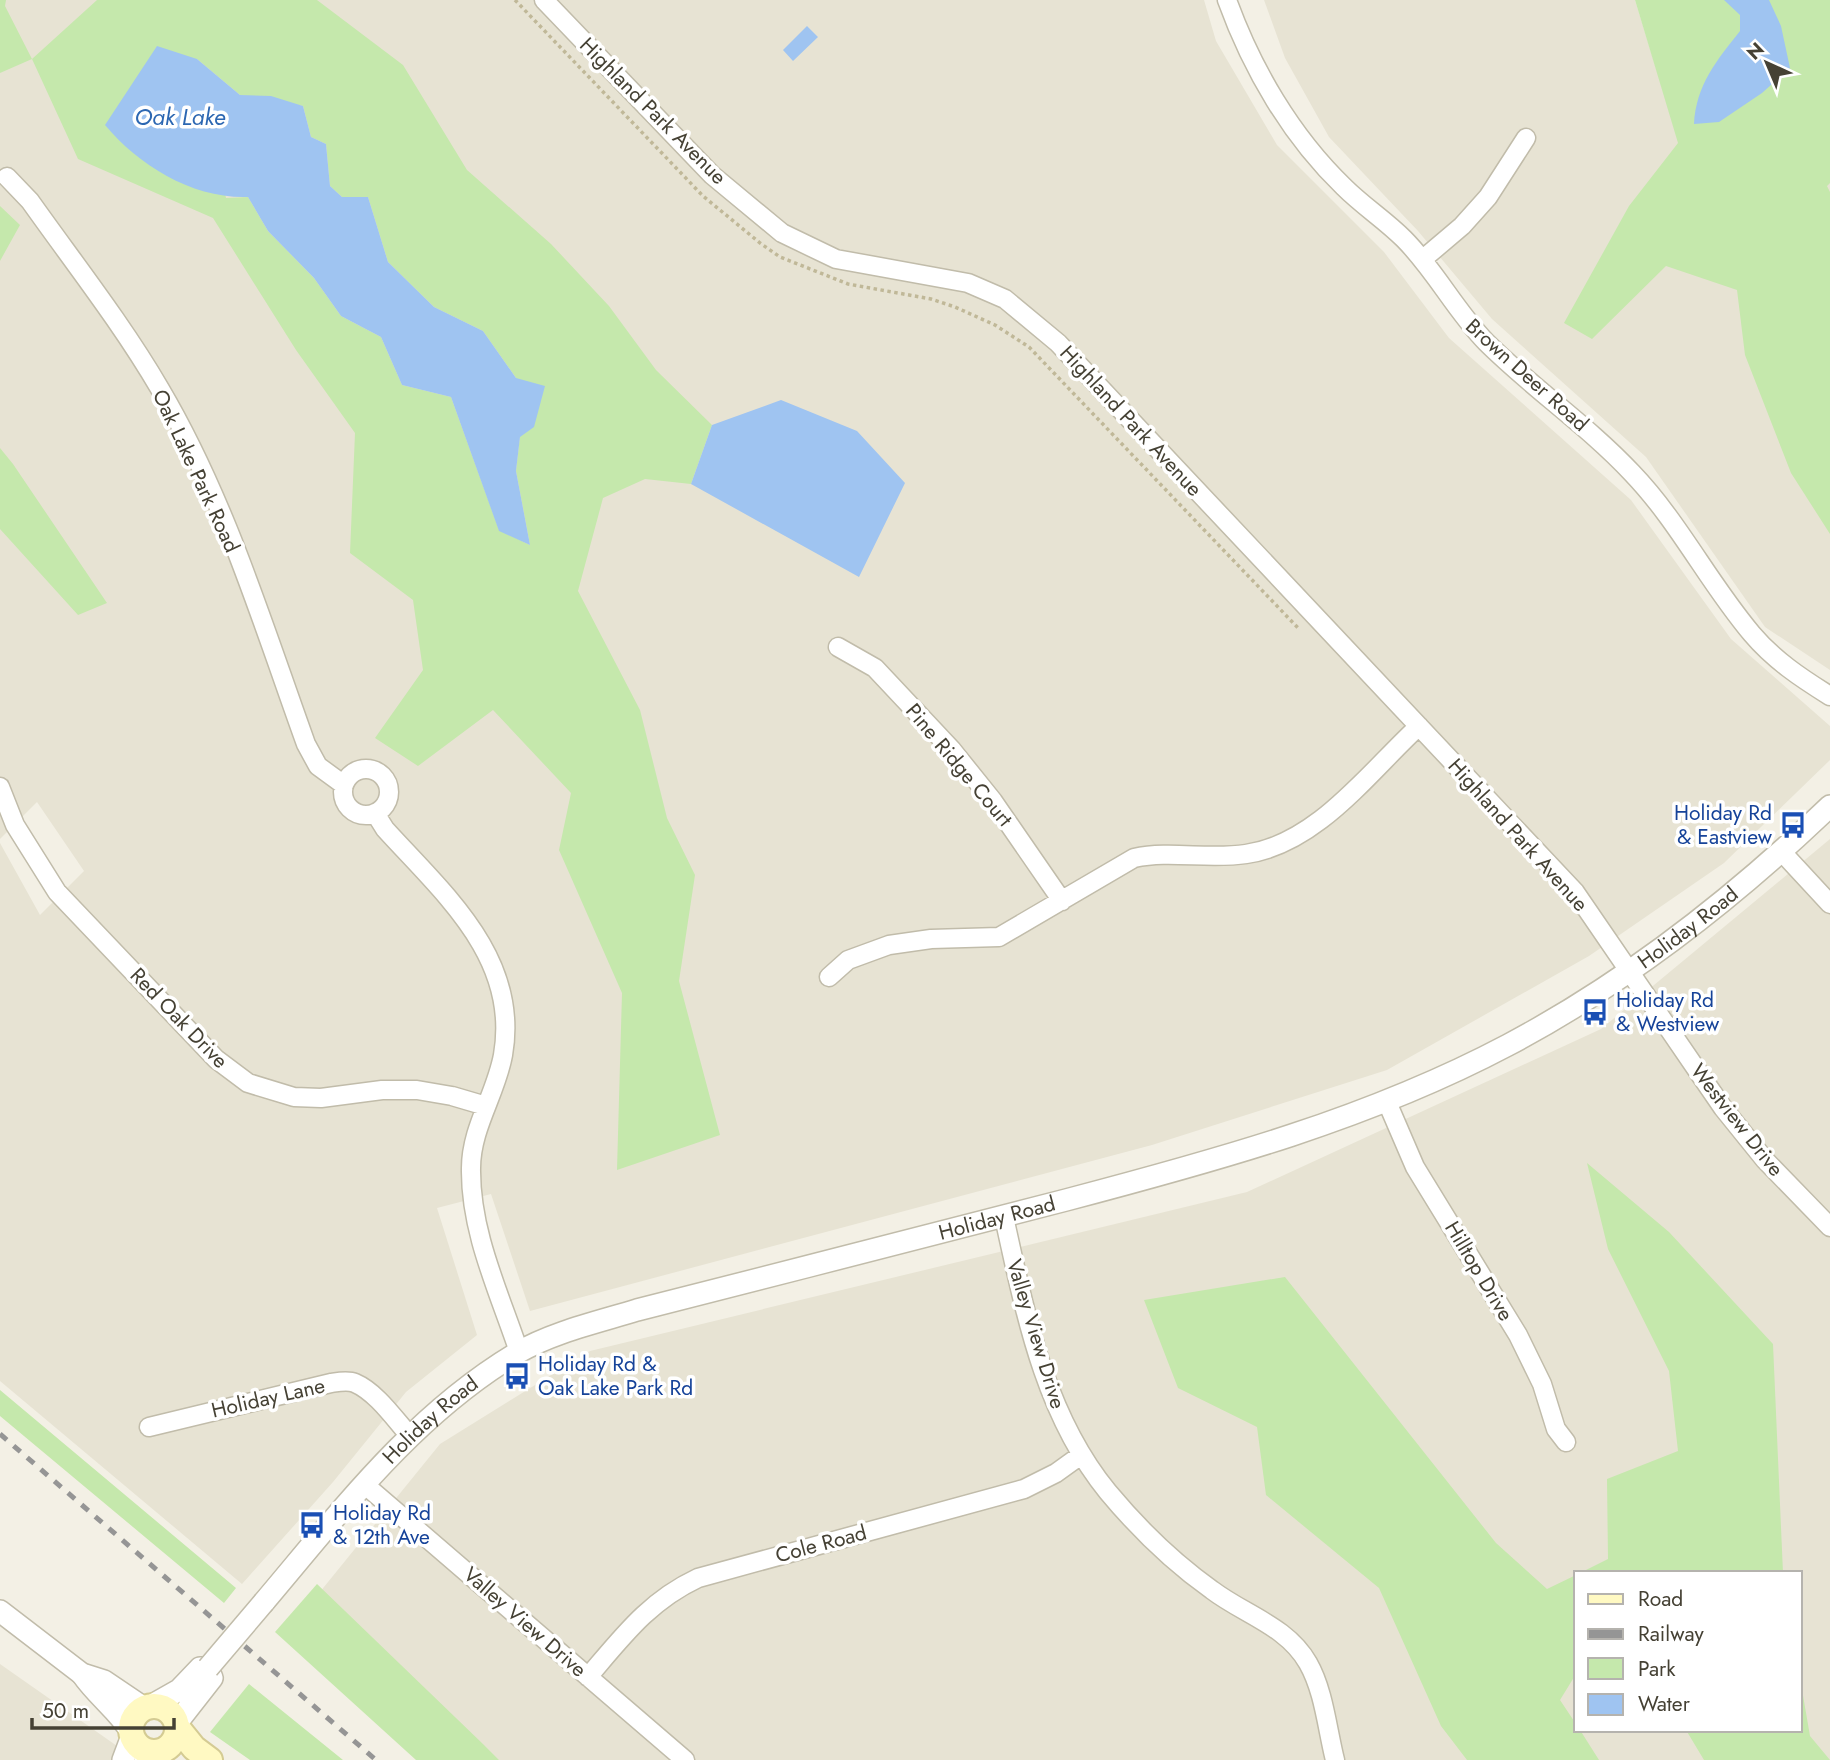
<svg xmlns="http://www.w3.org/2000/svg" width="1830" height="1760" viewBox="0 0 1830 1760" font-family="Jost,sans-serif">
<style>
.residential{fill:#e7e3d3;fill-rule:evenodd}
.green{fill:#c5e8ac;fill-rule:evenodd}
.water{fill:#9fc4f1}
.lines{fill:none;stroke-linecap:round;stroke-linejoin:round}
.minor-casing{stroke:#c1bcaa;stroke-width:21}
.tertiary-casing{stroke:#c1bcaa;stroke-width:24}
.secondary-casing{stroke:#d4cb93;stroke-width:28}
.path{stroke:#c0b898;stroke-width:3.5;stroke-dasharray:3.5 3.5;stroke-linecap:butt}
.minor{stroke:#fff;stroke-width:18}
.tertiary{stroke:#fff;stroke-width:21}
.secondary{stroke:#fff9c2;stroke-width:24}
.rail{stroke:#959595;stroke-width:5;stroke-dasharray:9 9;stroke-linecap:butt}
.tertiary-bridge-casing{stroke:#c1bcaa;stroke-width:24;stroke-linecap:butt}
.tertiary-bridge{stroke:#fff;stroke-width:21}
.labels{text-anchor:middle;stroke-width:7;stroke-linejoin:round;paint-order:stroke}
.street-label{font-size:21px;fill:#454134;stroke:#fff}
.transit-label{font-size:21px;fill:#164399;stroke:#fff;text-anchor:start}
.water-label{font-size:23px;font-style:italic;fill:#2c67b2;stroke:#fff}
</style>
<rect width="100%" height="100%" fill="#f3f0e5"/>
<path class="residential" d="M0,0H1204L1216,41L1277,145L1384,252L1449,338L1631,500L1731,639L1830,726V760L1724,863L1589,956L1387,1070L1152,1145L530,1311L491,1194L437,1208L477,1335L406,1392L333,1482L242,1584L0,1381V843L40,915L84,871L37,802L0,839Z
M1264,0H1635L1695,195L1830,67V670L1765,627L1646,457L1492,319L1418,231L1329,137L1285,58Z
M1830,839V1760H464L298,1619L440,1444L590,1351L1247,1192L1601,1029ZM1576,1573H1800V1730H1576Z
M0,1664L137,1760H0Z"/>
<path class="green" d="M0,0H6L5,6L32,59L97,0H317L403,65L467,170L551,244L609,306L656,370L712,425L691,484L645,479L603,498L578,591L640,710L667,818L695,875L679,981L720,1135L617,1170L622,993L559,850L571,793L493,710L418,766L375,738L423,670L413,600L350,553L355,433L296,350L213,218L78,159L32,59L0,73ZM197,59L240,95L303,106L311,137L326,144L330,186L342,197H368L388,262L434,307L483,331L516,378L520,436L516,471L530,545L499,530L451,397L402,385L381,337L341,316L314,278L268,231L248,197L226,198Z
M1635,0H1830V183L1827,186L1830,192V534L1791,473L1745,355L1737,290L1666,266L1592,339L1564,323L1629,206L1678,143Z
M0,206L20,225L0,261Z
M0,448L13,464L107,603L78,615L0,529Z
M1587,1163L1669,1232L1773,1344L1783,1573H1580L1608,1559L1607,1479L1678,1451L1669,1371L1608,1249Z
M1285,1277L1496,1543L1547,1589L1576,1575V1674L1560,1700L1576,1724V1730H1580L1599,1760H1467L1441,1726L1379,1588L1266,1495L1257,1427L1178,1388L1144,1300Z
M0,1390L236,1588L224,1603L0,1416Z
M317,1584L484,1745L499,1760H416L275,1632Z
M1800,1678L1810,1736L1830,1760H1704L1686,1730H1800Z
M249,1684L343,1760H250L210,1732Z"/>
<path class="water" d="M1724,0H1769L1781,26L1790,68L1762,93L1719,122L1694,124C1696,85 1717,60 1740,31V15Z
M807,26L818,37L793,61L783,50Z
M157,46L197,59L240,95L271,96L303,106L311,137L326,144L330,186L342,197H368L388,262L434,307L483,331L516,378L545,386L534,427L520,437L516,471L530,545L499,531L451,397L402,385L381,337L341,316L314,278L268,231L248,197C194,199 139,166 105,125Z
M781,400L857,431L905,483L859,577L691,484L712,425Z"/>
<g class="lines">
<defs>
<path id="minor" d="M544,0L712,175L782,233L836,259L968,283L1005,299L1058,343L1575,892L1723,1108L1765,1160L1830,1227
M1227,0C1252,69 1291,136 1344,187C1363,206 1385,220 1404,239C1435,270 1455,310 1486,342C1532,388 1587,425 1632,473C1679,522 1708,582 1752,634C1774,660 1801,678 1830,696
M7,177L30,201C74,263 122,324 160,389C225,499 263,625 306,744L318,766L344,785
M1423,259L1462,226L1488,197L1526,138
M838,647L875,668L952,750L993,801L1062,901
M343 792a23 23 0 1 1 46 0a23 23 0 1 1-46 0Z
M0,787L15,825L57,892L216,1059L248,1083L294,1097L321,1098L382,1090H417L452,1096L486,1106
M375,813L385,829C444,894 520,958 503,1055C496,1094 471,1128 471,1168C470,1232 499,1292 519,1352
M1782,852L1830,904
M829,977L848,960L889,945L931,939L999,937L1134,858C1171,850 1208,860 1246,854C1317,844 1369,772 1419,726
M1387,1102L1415,1167L1518,1335L1542,1384L1556,1429L1566,1442
M1004,1217C1025,1312 1044,1414 1108,1492C1138,1528 1174,1563 1212,1590C1245,1615 1287,1626 1308,1663C1324,1691 1327,1728 1335,1760
M149,1427L331,1383C338,1382 348,1380 355,1383C376,1392 394,1418 409,1435
M364,1484L685,1760
M588,1677C623,1636 649,1601 698,1578L1024,1489L1056,1473L1081,1455"/>
<g id="tertiary">
<path id="s1" d="M264,1602C341,1511 413,1415 517,1353C553,1332 598,1322 637,1310C780,1273 923,1238 1066,1200C1218,1160 1368,1119 1508,1045C1627,982 1733,899 1830,806"/>
<path d="M0,1611L82,1674L104,1681L144,1708"/>
<path d="M82,1674C97,1696 118,1710 132,1733"/>
<path d="M149,1707L179,1690L200,1668H208L212,1678L176,1724"/>
<path d="M123,1760L132,1736"/>
<path d="M145,1760L155,1752"/>
</g>
<path id="secondary" d="M131 1729a23 23 0 1 1 46 0a23 23 0 1 1-46 0Z
M177,1727L194,1748L210,1760"/>
</defs>
<use href="#minor" class="minor-casing"/>
<use href="#tertiary" class="tertiary-casing"/>
<use href="#secondary" class="secondary-casing"/>
<path class="path" d="M515,0L703,196L760,243L780,257L848,284L931,299L955,307L995,325L1029,347L1300,630"/>
<use href="#minor" class="minor"/>
<use href="#tertiary" class="tertiary"/>
<use href="#secondary" class="secondary"/>
<path class="rail" d="M0,1434L376,1760"/>
<defs>
<path id="tertiary-bridge" d="M208,1668L264,1602"/>
</defs>
<use href="#tertiary-bridge" class="tertiary-bridge-casing"/>
<use href="#tertiary-bridge" class="tertiary-bridge"/>
</g>
<defs>
<symbol id="bus-bare" viewBox="-9 -9 18 18"><path d="M-5-6H5V4H4V6H2V4H-2V6H-4V4H-5ZM-3.5-4V0h7V-4ZM-3.5 1.2v1.5H-2V1.2ZM2 1.2v1.5H3.5V1.2Z" fill="#1a4fb4" stroke="#fff" stroke-width="2.5" paint-order="stroke"/></symbol>
</defs>
<g fill-rule="evenodd">
<use href="#bus-bare" x="1774" y="806" width="38" height="38"/>
<use href="#bus-bare" x="1576" y="993" width="38" height="38"/>
<use href="#bus-bare" x="498" y="1357" width="38" height="38"/>
<use href="#bus-bare" x="293" y="1506" width="38" height="38"/>
</g>
<g class="labels">
<g class="street-label">
<text transform="translate(653 111) rotate(45)" y="7">Highland Park Avenue</text>
<text transform="translate(1527 375) rotate(42)" y="7">Brown Deer Road</text>
<text transform="translate(1131 421) rotate(47)" y="7">Highland Park Avenue</text>
<text transform="translate(196 471) rotate(65)" y="7">Oak Lake Park Road</text>
<text transform="translate(959 765) rotate(50)" y="7">Pine Ridge Court</text>
<text transform="translate(1518 835) rotate(48)" y="7">Highland Park Avenue</text>
<text dy="7" stroke="none"><textPath href="#s1" startOffset="1612">Holiday Road</textPath></text>
<text transform="translate(179 1018) rotate(46)" y="7">Red Oak Drive</text>
<text transform="translate(1737 1120) rotate(52)" y="7">Westview Drive</text>
<text dy="7" stroke="none"><textPath href="#s1" startOffset="856">Holiday Road</textPath></text>
<text transform="translate(1479 1271) rotate(59)" y="7">Hilltop Drive</text>
<text transform="translate(1036 1334) rotate(73)" y="7">Valley View Drive</text>
<text transform="translate(268 1398) rotate(-13)" y="7">Holiday Lane</text>
<text dy="7" stroke="none"><textPath href="#s1" startOffset="247">Holiday Road</textPath></text>
<text transform="translate(821 1544) rotate(-15)" y="7">Cole Road</text>
<text transform="translate(525 1622) rotate(41)" y="7">Valley View Drive</text>
</g>
<g class="transit-label">
<text x="1772" y="820" text-anchor="end">Holiday Rd<tspan x="1772" dy="24">&amp; Eastview</tspan></text>
<text x="1616" y="1007">Holiday Rd<tspan x="1616" dy="24">&amp; Westview</tspan></text>
<text x="538" y="1371">Holiday Rd &amp;<tspan x="538" dy="24">Oak Lake Park Rd</tspan></text>
<text x="333" y="1520">Holiday Rd<tspan x="333" dy="24">&amp; 12th Ave</tspan></text>
</g>
<g class="water-label">
<text x="180" y="125">Oak Lake</text>
</g>
</g>
<rect x="1574" y="1571" width="228" height="161" fill="#ffffff" stroke="#b5b3ae" stroke-width="2"/>
<rect x="1588" y="1594" width="35" height="10" fill="#fff9c2" stroke="#b5b3ae" stroke-width="2"/>
<text x="1638" y="1606" font-size="21" fill="#454134">Road</text>
<rect x="1588" y="1629" width="35" height="10" fill="#959595" stroke="#b5b3ae" stroke-width="2"/>
<text x="1638" y="1641" font-size="21" fill="#454134">Railway</text>
<rect x="1588" y="1658" width="35" height="21" fill="#c5e8ac" stroke="#b5b3ae" stroke-width="2"/>
<text x="1638" y="1676" font-size="21" fill="#454134">Park</text>
<rect x="1588" y="1694" width="35" height="21" fill="#9fc4f1" stroke="#b5b3ae" stroke-width="2"/>
<text x="1638" y="1711" font-size="21" fill="#454134">Water</text>
<g transform="translate(1767 63) rotate(316)" stroke="#ffffff" stroke-width="5" paint-order="stroke">
<path d="M0-5L12 26L0 18L-12 26Z" fill="#454134"/>
<text y="-10" font-size="19" font-weight="bold" text-anchor="middle" fill="#454134">N</text>
</g>
<path d="M32 1718v10h142v-10" fill="none" stroke="#454134" stroke-width="3.5"/>
<text x="42" y="1718" font-size="21" fill="#454134" stroke="#ffffff" stroke-width="5" paint-order="stroke">50 m</text>
</svg>
